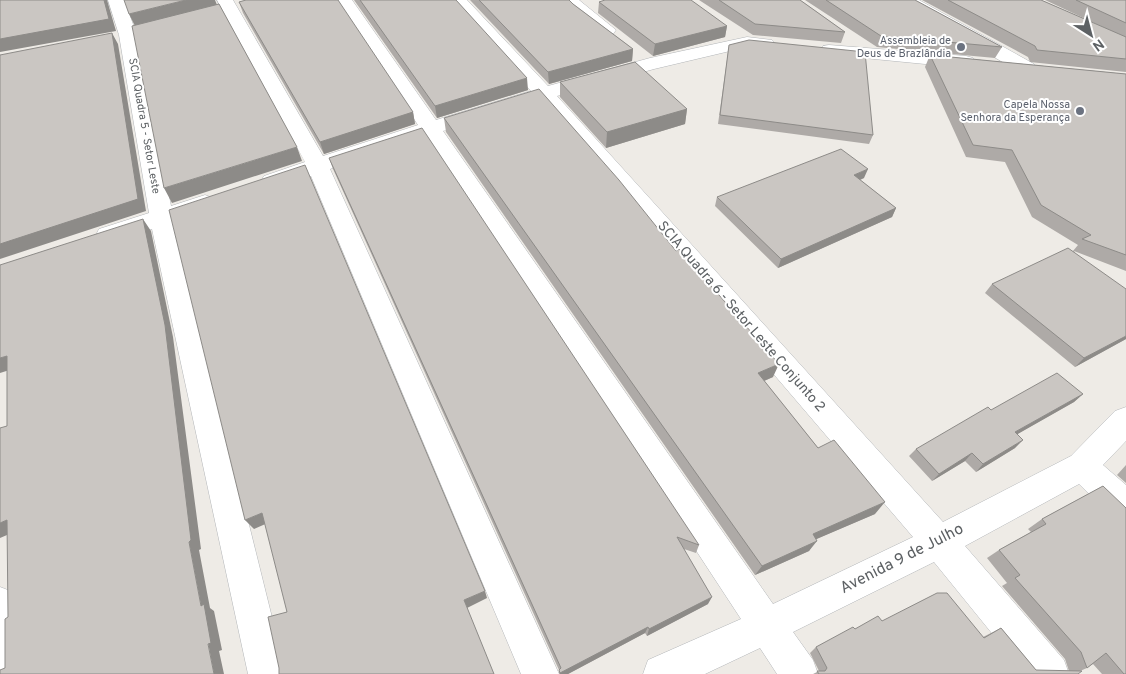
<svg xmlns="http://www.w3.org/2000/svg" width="1126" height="674" font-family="Overpass,sans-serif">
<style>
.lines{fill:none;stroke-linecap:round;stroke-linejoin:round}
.minor-casing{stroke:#b3b6b9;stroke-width:1}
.minor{fill:#fff;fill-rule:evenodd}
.wall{fill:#aeaaa7}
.shaded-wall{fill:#8d8b88}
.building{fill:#cac6c2;stroke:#8d8b88}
.worship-dot{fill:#6b7280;stroke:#fff;stroke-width:2}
.labels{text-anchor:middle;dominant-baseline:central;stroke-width:4;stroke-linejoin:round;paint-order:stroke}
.far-worship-label{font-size:11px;fill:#5b616d;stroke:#fff;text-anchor:end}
.far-street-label{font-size:11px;fill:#5d6164;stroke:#fff}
.street-label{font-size:14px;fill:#5d6164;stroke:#fff}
.near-street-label{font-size:16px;fill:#5d6164;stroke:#fff}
</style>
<rect width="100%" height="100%" fill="#eeebe6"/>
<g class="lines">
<g class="minor-casing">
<path id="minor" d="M108,0H124L137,35L171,206L205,195L213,198L217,203L213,208L174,222L286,674H248L152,229L108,243L99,241L96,235L99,229L149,213L119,35Z
M217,0H233L323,156L418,125L336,0H352L436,120L531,91L450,0H467L548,86L650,58L747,37L772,40L775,44L772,48L766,49L747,47L654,69L557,96L943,522L1071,456L1115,411L1126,407V441L1103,465L1126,485V523L1114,518L1079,484L965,546L1064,660L1069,674H1025L934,562L793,632L813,660L818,674H777L760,648L705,674H643L648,660L741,619L425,137L330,169L559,674H521L311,176L272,188L264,186L261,181L264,176L305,162ZM540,101L913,537L773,604L443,131Z
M561,0H579L616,30L613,34L607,35L601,34Z
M899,0H919L1034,64L1036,68L1034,72L1027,74L1020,72L901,4Z
M829,45L966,56L973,58L975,62L973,66L966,68L823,54L820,50L823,46Z
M0,587L13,592L18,605L20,674H0Z"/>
</g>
<use href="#minor" class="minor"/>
</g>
<path class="wall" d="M354,0H456L528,90L437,118Z
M470,0H569L573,4L633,49L632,61L549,84Z
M699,0H800L845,32L841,43L753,35Z
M805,0H915L1002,47L995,58L877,47Z
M922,0H1041L1105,28L1045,0H1126V72L1030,62L1028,57Z
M239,2L413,112L415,124L324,154L243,13Z
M599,2L727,26L725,37L653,56L598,13Z
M729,45L873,135L869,144L718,124Z
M930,55L1126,74V271L1074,251L1126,339L1075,367L985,293L992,284L1073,251L1078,245L1032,217L1005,162L966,157L925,67Z
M560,82L687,109L685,124L606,148L560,97Z
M444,118L773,377L764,381L818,448L875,514L816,539L809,551L755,575L446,132Z
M329,158L699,545L696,553L684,549L708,604L647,636L645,633L568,674H559V670L333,169Z
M864,178L860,180L896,208L892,217L778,268L715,206L717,197Z
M1083,394L1074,402L1017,434L1015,448L976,472L965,461L932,481L909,456L916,449Z
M1126,465V483L1117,475Z
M1103,486L1126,674H1102L1093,664L1087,668L1080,671L1078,674H813L819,671L810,653L816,647L855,629L882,621L983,637L1001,628L1036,670L1069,671L1065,659L1002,586L1007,583L987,558L999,550L1031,532L1028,529L1042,519Z"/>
<path class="shaded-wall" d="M104,0H107L116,31L0,52V39Z
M186,0H215L217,5L135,26L129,14Z
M727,26L725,37L653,56L655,44Z
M112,33L118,44L146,211L0,259V244Z
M633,49L632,61L549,84L548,72Z
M527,78L528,90L437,118L435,106Z
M687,109L685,124L606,148L607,132Z
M413,112L415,124L324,154L320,142Z
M297,147L302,161L172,203L164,188Z
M868,169L864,178L850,184L854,175Z
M896,208L892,217L778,268L781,259Z
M143,219L151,231L173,337L201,549L199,550L210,608L214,611L222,650L219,651L224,674H214L189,542Z
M1126,336V339L1075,367L1084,358Z
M7,356L19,367L0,373V358Z
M779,364L773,377L752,386L758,373Z
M1083,394L1074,402L1007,440L1015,432Z
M1023,440L1015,448L976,472L983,464Z
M972,453L965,461L932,481L939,474Z
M885,502L875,514L805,544L813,534Z
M262,513L270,522L254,529L245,520Z
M7,520L21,529L0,538V523Z
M817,541L809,551L755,575L762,566Z
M485,591L487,598L467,608L464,600Z
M712,597L708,604L647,636L649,629Z
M648,627L645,633L568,674H560V673Z"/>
<path class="building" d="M0,0H104L109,19L0,39Z
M124,0H186L129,14Z
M246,0H338L413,112L320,142L239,2Z
M360,0H456L527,78L435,106Z
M479,0H569L573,4L633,49L548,72Z
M605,0H691L727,26L655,44L599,2Z
M719,0H800L845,32L755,24Z
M826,0H915L1002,47L881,36Z
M948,0H1041L1126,37V59L1037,50L1035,46Z
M1076,0H1126V23Z
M219,4L297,147L164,188L132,26Z
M112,33L138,199L0,244V55Z
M749,40L865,52L873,135L720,115L729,45Z
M930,55L1126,74V255L1082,239L1091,235L1041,205L1012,150L973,145Z
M635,62L687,109L607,132L560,82Z
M539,89L619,180L676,251L679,249L779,364L758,373L818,448L834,440L885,502L813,534L817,541L762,566L444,118Z
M422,128L699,545L677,537L712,597L649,629L648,627L560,673L559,670L561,668L329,158Z
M841,149L868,169L854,175L896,208L781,259L717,197Z
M305,165L485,591L464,600L494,674H279V668L268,617L287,612L262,513L245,520L169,210Z
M143,219L165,325L191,540L189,542L201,606L204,604L211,643L208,644L214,674H0V670L5,668V619L8,617L7,520L0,523V428L7,426V356L0,358V265Z
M1068,248L1126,289V336L1084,358L992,284Z
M1057,373L1083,394L1015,432L1023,440L983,464L972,453L939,474L916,449L988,407L991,410Z
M1103,486L1126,508V674H1124L1106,653L1087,668L1081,652L1015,578L1020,575L999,550L1046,524L1042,519Z
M937,593H947L984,638L1001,628L1036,670L1082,671L1078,674H819L817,671H825L827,668L816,647L853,627L855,629L878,616L882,621Z"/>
<g class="worship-dot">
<circle cx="961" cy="47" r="5"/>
<circle cx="1080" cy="111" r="5"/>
</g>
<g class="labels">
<g class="far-worship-label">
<text x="951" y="41">Assembleia de<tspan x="951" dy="13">Deus de Brazlândia</tspan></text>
<text x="1070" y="105">Capela Nossa<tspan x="1070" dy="13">Senhora da Esperança</tspan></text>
</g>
<g class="far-street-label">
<text transform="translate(144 126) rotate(80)">SCIA Quadra 5 - Setor Leste</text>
</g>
<g class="street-label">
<text transform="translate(741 317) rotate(49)">SCIA Quadra 6 - Setor Leste Conjunto 2</text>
</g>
<g class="near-street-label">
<text transform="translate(902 559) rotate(-27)">Avenida 9 de Julho</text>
</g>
</g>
<g transform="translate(1091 35) rotate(144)" stroke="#ffffff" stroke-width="4" paint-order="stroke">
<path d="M0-4L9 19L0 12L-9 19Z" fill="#5d6164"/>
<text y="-8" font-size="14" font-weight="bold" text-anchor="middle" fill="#5d6164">N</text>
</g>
</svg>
